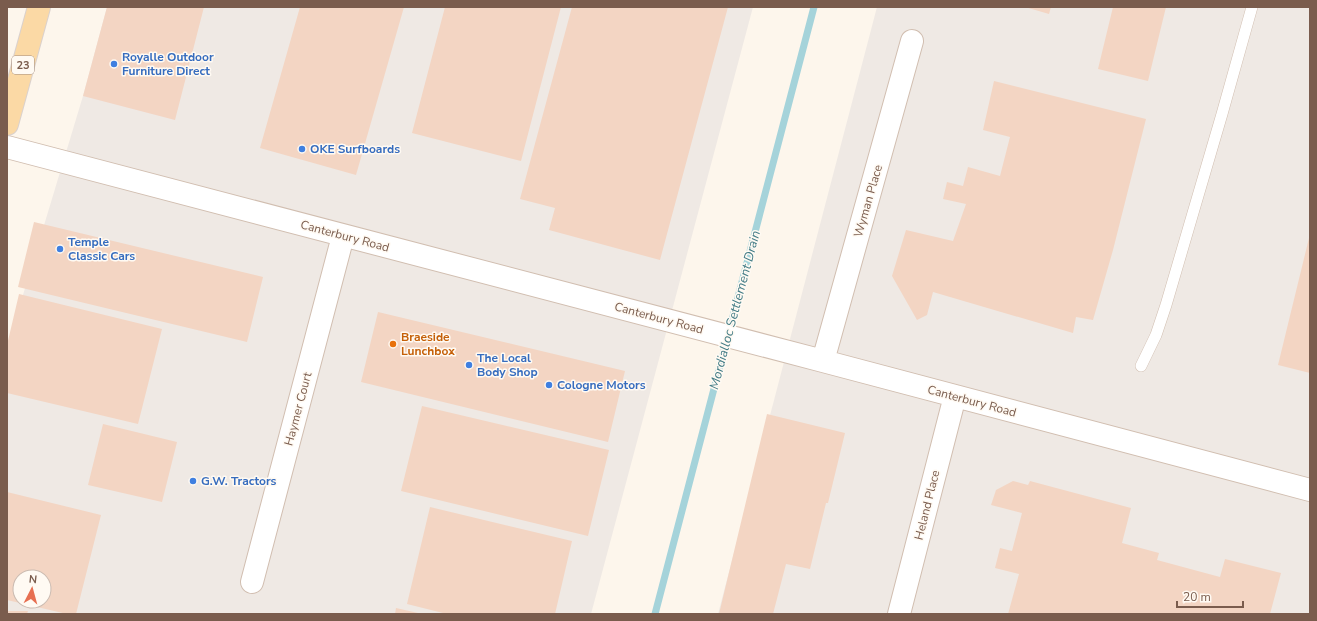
<svg xmlns="http://www.w3.org/2000/svg" width="1317" height="621" font-family="'Nunito Sans',sans-serif">
<style>
.industrial{fill:#efe9e4;fill-rule:evenodd}
.lines{fill:none;stroke-linecap:round;stroke-linejoin:round}
.stream{stroke:#a5d3da;stroke-width:7}
.building{fill:#f3d5c3;fill-rule:evenodd}
.service-casing{stroke:#d1beb0;stroke-width:12}
.minor-casing{stroke:#d1beb0;stroke-width:24}
.primary-casing{stroke:#dad1cd;stroke-width:24}
.service{stroke:#fff;stroke-width:11}
.minor{stroke:#fff;stroke-width:22}
.primary{stroke:#fbd9a5;stroke-width:22}
.shop-dot{fill:#3f7fe0;stroke:#fffaf3;stroke-width:1.5}
.food-dot{fill:#e8710a;stroke:#fffaf3;stroke-width:1.5}
.labels{text-anchor:middle;dominant-baseline:central;stroke-width:3;stroke-linejoin:round;paint-order:stroke}
.shield{fill:#fffaf3;stroke:#a28b7f;stroke-width:1}
.shield-label{font-size:11px;font-weight:bold;fill:#7a5c4d}
.shop-label{font-size:12px;font-weight:bold;fill:#366cbe;stroke:#fffaf3;text-anchor:start}
.street-label{font-size:12px;fill:#7a5c4d;stroke:#fffaf3}
.food-label{font-size:12px;font-weight:bold;fill:#c56008;stroke:#fffaf3;text-anchor:start}
.water-label{font-size:13px;font-style:italic;fill:#437c86;stroke:#fffaf3}
</style>
<rect width="100%" height="100%" fill="#fdf6ec"/>
<path class="industrial" d="M107,7H753L591,614H7V348L83,96ZM20,577H44V601H20Z
M877,7H1310V614H718Z"/>
<g class="lines">
<path class="stream" d="M655,614L814,7"/>
</g>
<path class="building" d="M107,7H204L175,120L83,96Z
M300,7H404L356,175L260,148Z
M445,7H561L521,161L412,133Z
M572,7H728L660,260L549,230L555,208L520,199Z
M1025,7H1051L1049,14Z
M1113,7H1166L1148,81L1098,69Z
M994,81L1146,119L1113,250L1093,320L1076,317L1073,333L933,292L927,315L917,320L892,276L906,230L953,241L966,204L943,199L947,182L963,186L968,167L1000,176L1010,137L983,130Z
M34,222L263,277L247,342L18,287Z
M1309,238H1310V373L1278,365Z
M19,294L162,329L138,424L7,393V345Z
M378,312L625,371L608,442L361,382Z
M422,406L609,450L588,536L401,491Z
M767,414L845,433L828,503H826L810,569L786,564L773,614H719Z
M103,424L177,442L162,502L88,485Z
M1013,481L1028,485L1030,481L1131,508L1122,543L1159,553L1157,560L1220,577L1225,559L1281,573L1270,614H1008L1019,574L995,568L1000,548L1012,551L1022,513L991,505L996,490Z
M7,492L101,515L76,614H67L7,600ZM20,577H44V601H20Z
M430,507L572,541L555,614H447L407,604Z
M396,608L418,613L417,614H395Z
M7,611H28L27,614H7Z"/>
<g class="lines">
<g class="service-casing">
<path id="service" d="M1141,366L1156,335L1166,305L1222,114L1252,7"/>
</g>
<g class="minor-casing">
<path id="minor" d="M7,147L823,361L1310,490
M823,361L912,41
M252,582L343,236
M899,614L955,396"/>
</g>
<g class="primary-casing">
<path id="primary" d="M7,124L39,7"/>
</g>
<use href="#service" class="service"/>
<use href="#minor" class="minor"/>
<use href="#primary" class="primary"/>
</g>
<g class="shop-dot">
<circle cx="114" cy="64" r="4"/>
<circle cx="302" cy="149" r="4"/>
<circle cx="60" cy="249" r="4"/>
<circle cx="469" cy="365" r="4"/>
<circle cx="549" cy="385" r="4"/>
<circle cx="193" cy="481" r="4"/>
</g>
<circle class="food-dot" cx="393" cy="344" r="4"/>
<g class="labels">
<rect class="shield" x="12" y="56" width="22" height="18" rx="3"/>
<g class="shield-label">
<text x="23" y="65">23</text>
</g>
<g class="shop-label">
<text x="122" y="57">Royalle Outdoor<tspan x="122" dy="14">Furniture Direct</tspan></text>
<text x="310" y="149">OKE Surfboards</text>
<text x="68" y="242">Temple<tspan x="68" dy="14">Classic Cars</tspan></text>
<text x="477" y="358">The Local<tspan x="477" dy="14">Body Shop</tspan></text>
<text x="557" y="385">Cologne Motors</text>
<text x="201" y="481">G.W. Tractors</text>
</g>
<g class="street-label">
<text transform="translate(868 201) rotate(-74)">Wyman Place</text>
<text transform="translate(345 236) rotate(15)">Canterbury Road</text>
<text transform="translate(659 318) rotate(15)">Canterbury Road</text>
<text transform="translate(972 401) rotate(15)">Canterbury Road</text>
<text transform="translate(298 409) rotate(-75)">Haymer Court</text>
<text transform="translate(927 505) rotate(-76)">Heland Place</text>
</g>
<g class="food-label">
<text x="401" y="337">Braeside<tspan x="401" dy="14">Lunchbox</tspan></text>
</g>
<g class="water-label">
<text transform="translate(735 310) rotate(-75)">Mordialloc Settlement Drain</text>
</g>
</g>
<rect width="1317" height="621" fill="none" stroke="#7a5c4d" stroke-width="16"/>
<g transform="translate(32 589) rotate(6)"><circle r="19" fill="#fffaf3" stroke="#cabbb1"/>
<path d="M0-3L7 15L0 10L-7 15Z" fill="#e76f51"/>
<text y="-6" font-size="11" font-weight="bold" text-anchor="middle" fill="#7a5c4d">N</text>
</g>
<path d="M1177 601v6h66v-6" fill="none" stroke="#7a5c4d" stroke-width="2"/>
<text x="1183" y="601" font-size="12" fill="#7a5c4d" stroke="#fffaf3" stroke-width="3" paint-order="stroke">20 m</text>
</svg>
